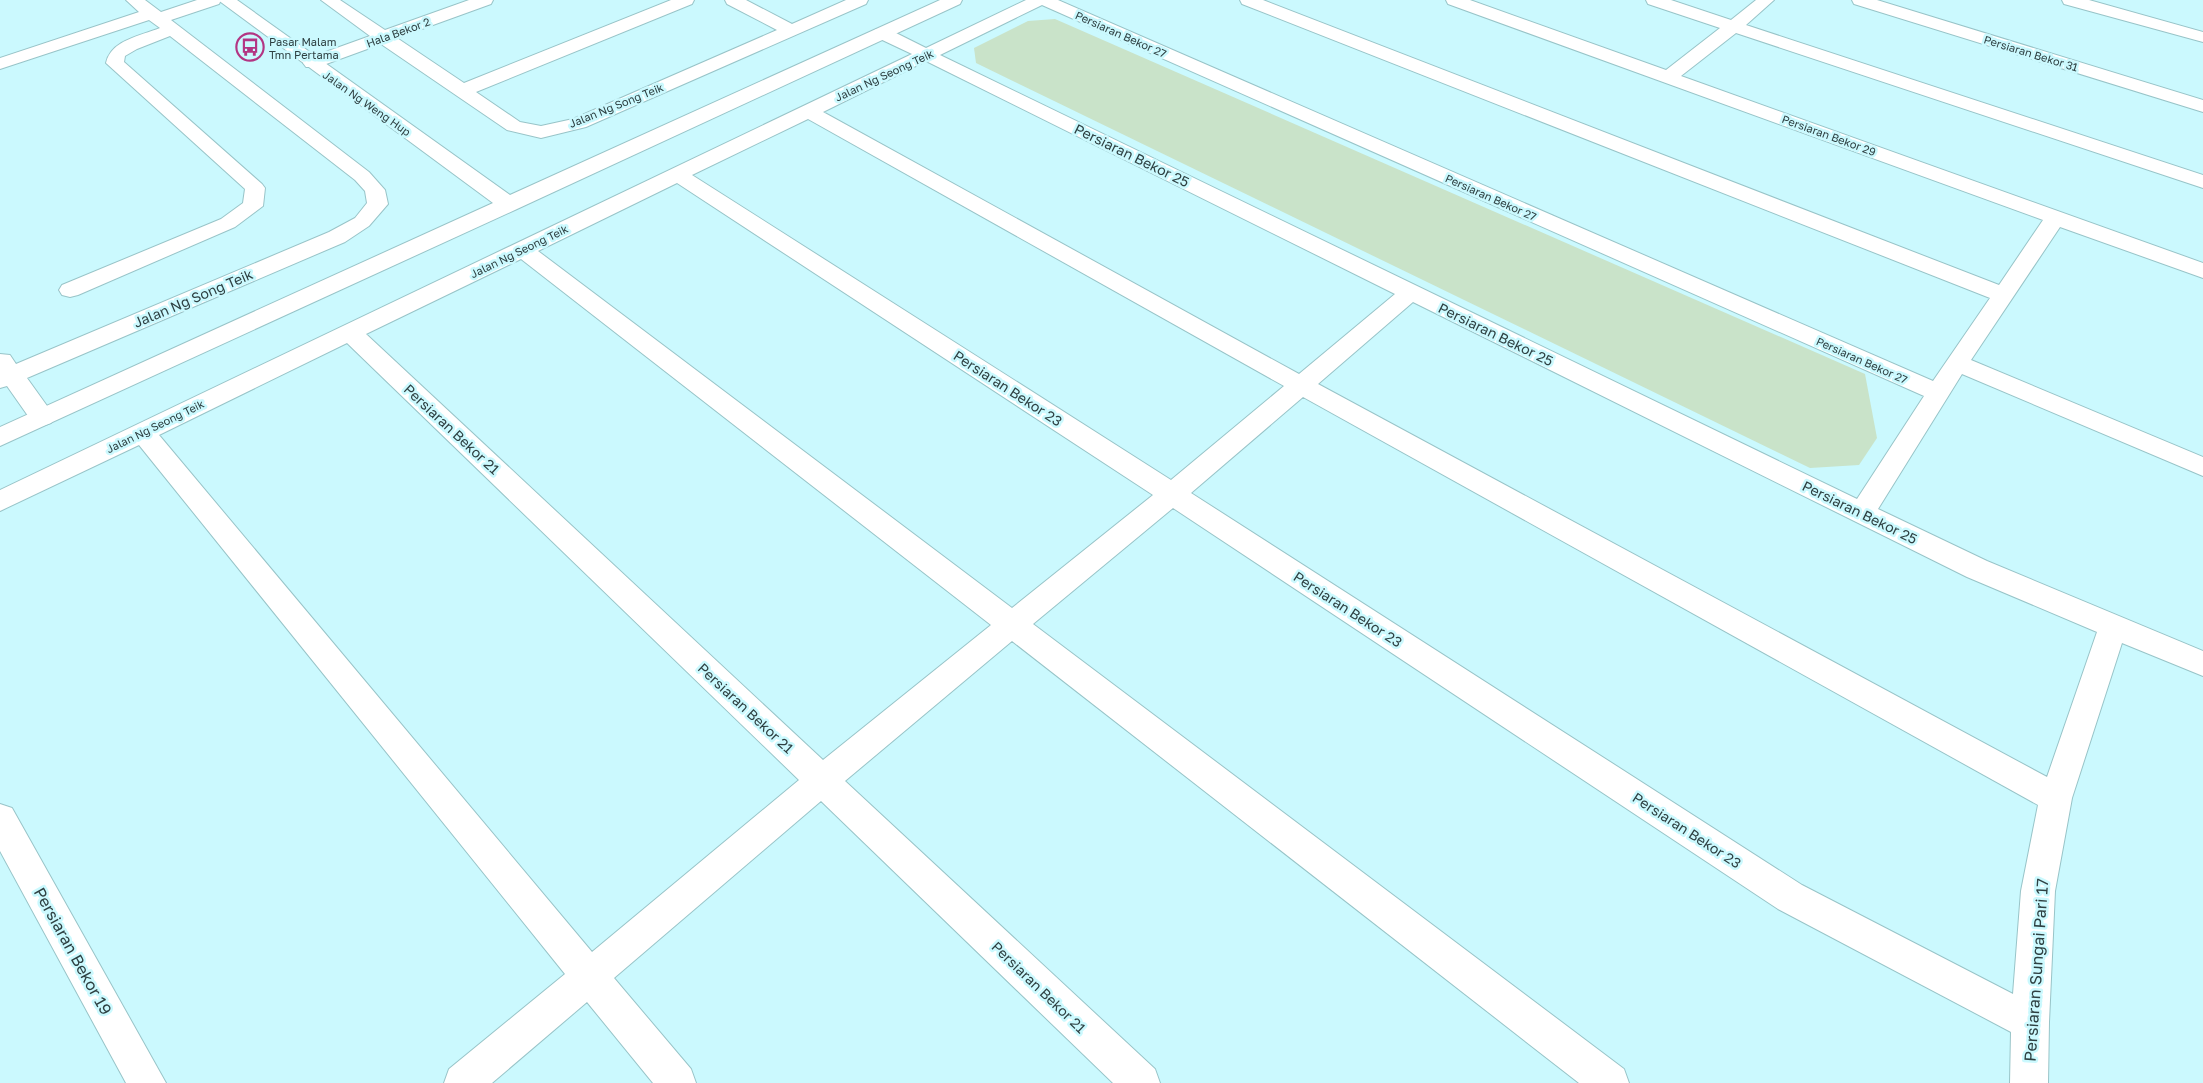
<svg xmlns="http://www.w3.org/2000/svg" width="2203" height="1083" font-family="'Golos Text',sans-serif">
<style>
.green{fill:#c9e3c9}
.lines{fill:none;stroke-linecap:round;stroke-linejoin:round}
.minor-casing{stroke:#98c4c8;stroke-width:2}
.major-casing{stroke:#98c4c8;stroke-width:2}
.minor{fill:#fff;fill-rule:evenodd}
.major{fill:#fff;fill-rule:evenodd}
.labels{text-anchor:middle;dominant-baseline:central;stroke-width:5;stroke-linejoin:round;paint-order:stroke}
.far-street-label{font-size:11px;fill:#2e4042;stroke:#cbf9fe}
.far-poi-label{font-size:11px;fill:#2e4042;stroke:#cbf9fe;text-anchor:start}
.street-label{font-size:14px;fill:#2e4042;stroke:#cbf9fe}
.near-street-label{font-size:16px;fill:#2e4042;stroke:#cbf9fe}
</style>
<rect width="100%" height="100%" fill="#cbf9fe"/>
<path class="green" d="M1055,19L1865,374L1877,438L1859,465L1810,468L976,63L974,48L1028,21Z"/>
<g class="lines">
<g class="minor-casing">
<path id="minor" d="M126,0H145L161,12L197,0H221L219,4L171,20L369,172L385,190L388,204L369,226L345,242L27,378L55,417L51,423L42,426L33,423L7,386L0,388V354L10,355L16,364L329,232L355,218L367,203L365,191L355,180L170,36L137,49L125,56L124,62L262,184L265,188L263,206L235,227L78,295L70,297L62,295L59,290L62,285L221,219L243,203L245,189L106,63C111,40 140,36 160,28L149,20L0,69V58L139,12Z
M321,0H340L385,30L469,0H493L491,4L397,38L464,83L671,0H694L692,4L476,92L520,122L541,126L573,119L777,30L727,4L725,0H746L792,24L846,0H868L866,4L586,127L541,138L507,130L381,44L318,67H306L303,63L306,59L370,36Z
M1026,0H1058L1933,381L1990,298L1242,4L1240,0H1263L1999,285L2043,220L1448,4L1446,0H1470L1666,70L1720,28L1648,4L1646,0H1671L1731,20L1756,0H1774L1746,25L2203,175V188L1736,33L1681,76L2203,263V278L2060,227L1971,360L2203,457V476L1962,374L1878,509L1987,561L2203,651V676L2122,643L2072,798L2055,891L2049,1022L2048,1083H2010L2011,1032L1778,909L1173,508L1033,624L1624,1069L1629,1083H1579L1012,641L845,781L1155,1069L1160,1083H1113L821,801L614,978L691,1069L696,1083H653L587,1002L492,1083H444L449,1069L565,974L139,445L0,511V490L912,54L876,37L873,33L876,29H888L926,48ZM1042,5L1924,396L1857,499L940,55ZM926,61L1395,294L1299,374L823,112ZM808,119L1284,386L1171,480L692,175ZM677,183L1153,495L1012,608L538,251ZM521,259L991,625L823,760L366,334ZM1413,302L1967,577L2097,632L2047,777L1318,384ZM347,343L799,780L592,952L159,435ZM1303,397L2038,805L2021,891L2013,994L1802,885L1191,493Z
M1852,0H1877L2203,100V112L1854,4Z
M2062,0H2089L2203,32V42L2064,4Z
M0,804L12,808L166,1083H126L0,851Z"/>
</g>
<g class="major-casing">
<path id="major" d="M218,0H237L510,195L940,0H962L960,4L517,209L0,446V427L493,203Z"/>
</g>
<use href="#minor" class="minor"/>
<use href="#major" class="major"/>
</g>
<defs>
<g id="bus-ring" transform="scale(1.4375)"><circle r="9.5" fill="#cbf9fe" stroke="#b33583" stroke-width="1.5"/><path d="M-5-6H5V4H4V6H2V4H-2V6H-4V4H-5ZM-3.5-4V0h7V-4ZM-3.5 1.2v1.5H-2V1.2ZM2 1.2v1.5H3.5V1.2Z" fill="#b33583"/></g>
</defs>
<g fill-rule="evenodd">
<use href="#bus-ring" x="250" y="47"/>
</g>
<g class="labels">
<g class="far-street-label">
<text transform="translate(398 32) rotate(-20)">Hala Bekor 2</text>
<text transform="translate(1121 34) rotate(24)">Persiaran Bekor 27</text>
<text transform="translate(2031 53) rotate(17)">Persiaran Bekor 31</text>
<text transform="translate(884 75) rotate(-25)">Jalan Ng Seong Teik</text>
<text transform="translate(367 103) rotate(35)">Jalan Ng Weng Hup</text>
<text transform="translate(616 105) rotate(-22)">Jalan Ng Song Teik</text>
<text transform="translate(1829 135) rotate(20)">Persiaran Bekor 29</text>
<text transform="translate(1491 197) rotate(24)">Persiaran Bekor 27</text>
<text transform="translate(519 251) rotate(-26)">Jalan Ng Seong Teik</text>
<text transform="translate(1862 360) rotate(24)">Persiaran Bekor 27</text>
<text transform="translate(155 426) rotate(-26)">Jalan Ng Seong Teik</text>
</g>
<g class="far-poi-label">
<text x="269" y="41">Pasar Malam<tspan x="269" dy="13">Tmn Pertama</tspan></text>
</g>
<g class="street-label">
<text transform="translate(1132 155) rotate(26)">Persiaran Bekor 25</text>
<text transform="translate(193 298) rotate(-23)">Jalan Ng Song Teik</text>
<text transform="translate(1496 334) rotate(26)">Persiaran Bekor 25</text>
<text transform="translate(1008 388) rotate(33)">Persiaran Bekor 23</text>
<text transform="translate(452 429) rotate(43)">Persiaran Bekor 21</text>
<text transform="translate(1860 512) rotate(26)">Persiaran Bekor 25</text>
<text transform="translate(1348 609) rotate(33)">Persiaran Bekor 23</text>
<text transform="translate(746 708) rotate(43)">Persiaran Bekor 21</text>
<text transform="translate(1687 830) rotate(33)">Persiaran Bekor 23</text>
<text transform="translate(1039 987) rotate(44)">Persiaran Bekor 21</text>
</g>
<g class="near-street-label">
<text transform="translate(73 951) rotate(61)">Persiaran Bekor 19</text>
<text transform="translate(2036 970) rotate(-86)">Persiaran Sungai Pari 17</text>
</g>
</g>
</svg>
